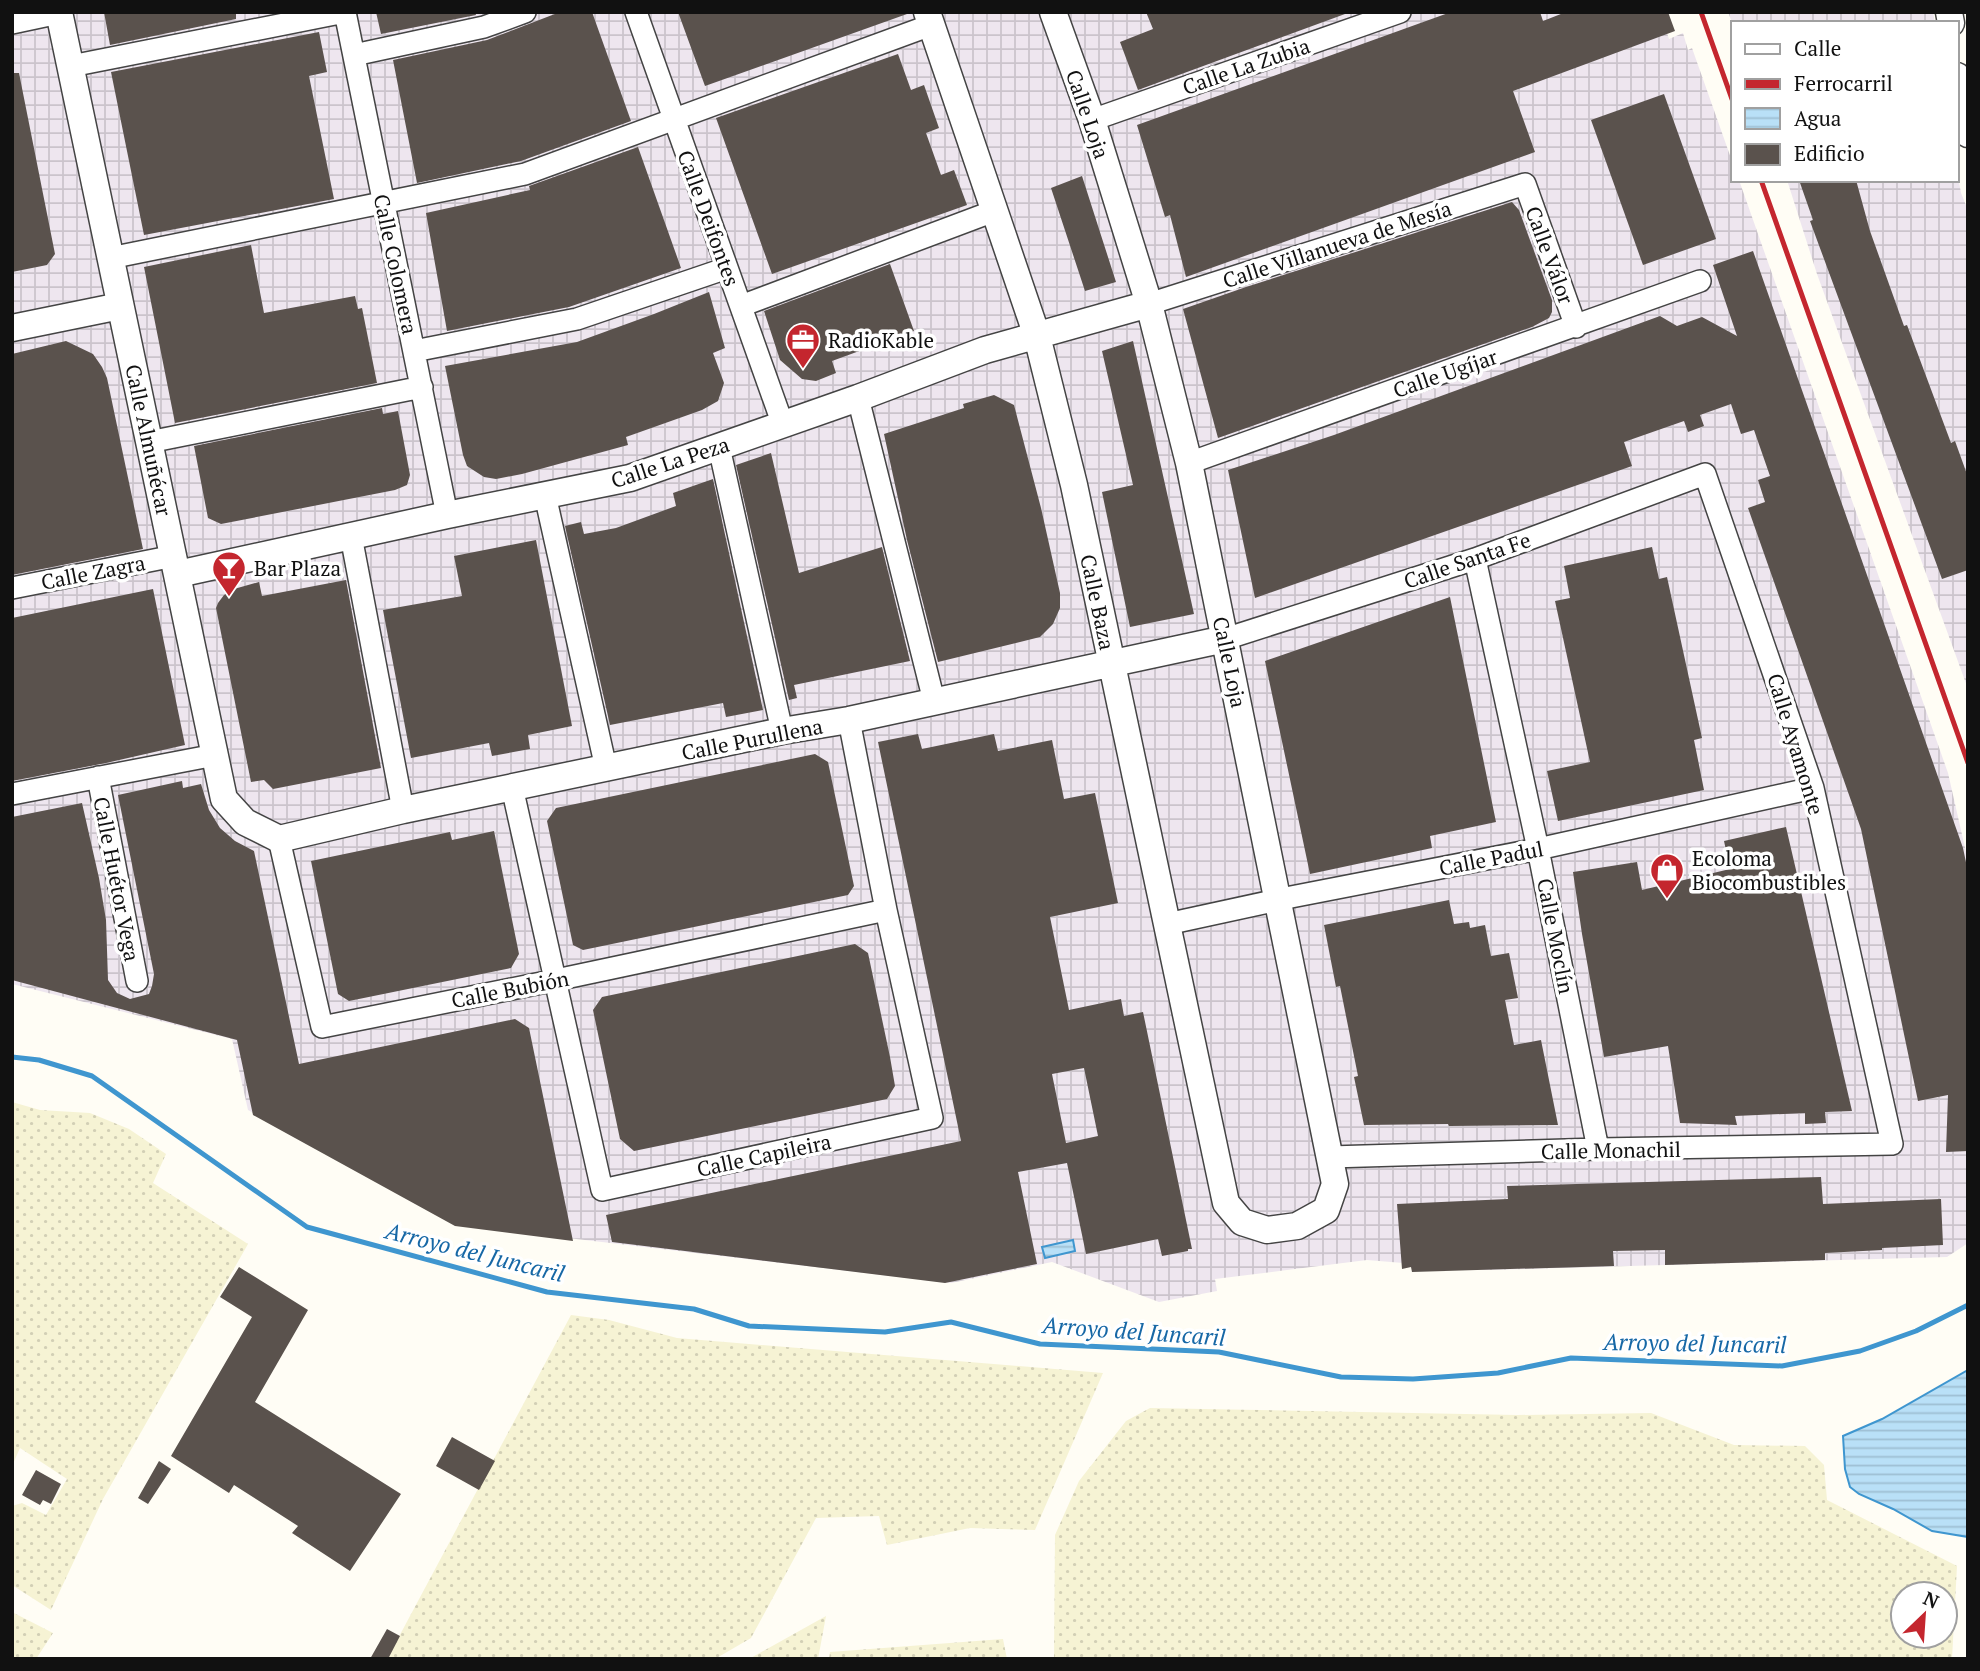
<svg xmlns="http://www.w3.org/2000/svg" width="1980" height="1671" font-family="'PT Serif',serif">
<style>
.industrial{fill:url(#industrial-grid)}
.farmland{fill:url(#farmland-dots);fill-rule:evenodd}
.water{fill:url(#water-rules);stroke:#3f96cf;stroke-width:2}
.lines{fill:none;stroke-linecap:round;stroke-linejoin:round}
.stream{stroke:#3f96cf;stroke-width:5}
.building{fill:#5a524d;fill-rule:evenodd}
.minor-casing{stroke:#444;stroke-width:24}
.tertiary-casing{stroke:#444;stroke-width:29}
.minor{stroke:#fff;stroke-width:21}
.tertiary{stroke:#fff;stroke-width:26}
.rail{stroke:#c4262e;stroke-width:5}
.labels{text-anchor:middle;dominant-baseline:central;stroke-width:7;stroke-linejoin:round;paint-order:stroke}
.street-label{font-size:21px;fill:#111;stroke:#fff}
.poi-label{font-size:21px;fill:#111;stroke:#fff;text-anchor:start}
.water-label{font-size:23px;font-style:italic;fill:#1768a6;stroke:#fff}
</style>
<defs>
<pattern id="industrial-grid" width="8" height="8" patternUnits="userSpaceOnUse" patternTransform="scale(1.75)"><rect width="8" height="8" fill="#eee6ef"/><path d="M0 4h8M4 0v8" fill="none" stroke="#cbc4cc"/></pattern>
<pattern id="farmland-dots" width="8" height="8" patternUnits="userSpaceOnUse" patternTransform="scale(1.75)"><rect width="8" height="8" fill="#f6f3d4"/><path d="M2 2h.1M6 6h.1" fill="none" stroke="#d2cfb5" stroke-width="1.8" stroke-linecap="round"/></pattern>
<pattern id="water-rules" width="6" height="5" patternUnits="userSpaceOnUse" patternTransform="scale(1.75)"><rect width="6" height="5" fill="#b9e0f7"/><path d="M0 2.5h6" fill="none" stroke="#9ebfd3"/></pattern>
</defs>
<rect width="100%" height="100%" fill="#fffdf5"/>
<path class="industrial" d="M12,12H1660L1669,39L1683,33L1688,50L1692,48L1733,164V180H1739L1948,773L1968,861V1243L1947,1257L1487,1270L1367,1260L1215,1279L1217,1291L1159,1302L1052,1262L951,1283L458,1225L248,1110L232,1039L12,984Z
M1728,12H1933L1935,23H1733V25Z
M1957,171L1961,193L1968,210V689L1817,274L1787,180H1957Z"/>
<path class="farmland" d="M12,1102L40,1110L90,1113L129,1129L166,1154L153,1183L248,1244L103,1499L51,1610L12,1585V1506L22,1503L46,1515L67,1479L20,1448L12,1466Z
M571,1315L609,1320L677,1338L1103,1373L1035,1530L970,1528L887,1545L879,1516L816,1518L751,1638L715,1659H387Z
M1150,1408L1517,1415L1651,1413L1734,1445L1805,1446L1824,1465L1827,1500L1957,1566L1952,1659H1054L1055,1535L1079,1481L1126,1421ZM1945,1594V1636H1903V1594Z
M12,1612L53,1633L36,1659H12Z
M826,1616L818,1659H749Z
M1003,1639L1007,1659H829L830,1652Z"/>
<path class="water" d="M1073,1240L1075,1251L1045,1258L1042,1247Z
M1968,1370V1537L1932,1531L1893,1509L1859,1494L1850,1487L1845,1469L1843,1436L1882,1419Z"/>
<g class="lines">
<path class="stream" d="M12,1057L39,1060L92,1076L307,1227L547,1292L694,1309L749,1326L885,1332L951,1322L1040,1344L1219,1352L1341,1377L1413,1379L1498,1373L1571,1358L1782,1366L1860,1351L1916,1331L1968,1305"/>
</g>
<path class="building" d="M104,12H236V19L110,45Z
M376,12H475L476,15L381,34Z
M560,12H592L631,121L521,161L417,183L393,60L487,40Z
M678,12H907V14L705,86Z
M1146,12H1345V14L1138,90L1120,42L1153,29Z
M1451,12H1540L1543,21L1566,12H1668L1675,31L1513,91L1535,152L1186,277L1170,215L1165,217L1137,125Z
M319,32L327,72L309,76L334,199L144,235L111,72Z
M898,54L911,90L924,85L939,128L926,133L941,175L954,170L967,205L772,274L716,118Z
M12,73H19L55,254L47,265L12,272Z
M1664,94L1716,239L1643,265L1591,120Z
M638,147L681,268L569,307L447,331L426,213L530,190L529,186Z
M1082,176L1116,282L1085,291L1051,188Z
M1799,180H1856L1870,231L1904,326L1907,325L1951,443L1955,441L1968,477V570L1942,579L1810,221L1813,220Z
M1512,202L1519,210L1552,300V312L1549,318L1532,327L1218,438L1183,309L1246,287Z
M251,245L264,313L355,296L358,309L362,308L377,383L175,423L144,267Z
M1753,251L1963,848L1968,872V1151L1946,1152L1948,1095L1918,1101L1861,829L1748,508L1765,502L1758,480L1770,476L1754,430L1741,434L1731,404L1700,415L1704,426L1688,432L1684,421L1624,442L1632,466L1255,598L1228,470L1334,435L1660,316L1677,326L1702,317L1737,336L1713,265Z
M890,264L914,331L832,361L836,373L816,381L802,379L780,360L764,311Z
M709,292L725,348L713,353L724,383L718,401L702,410L626,437L628,445L522,474L496,479L484,477L467,466L463,455L445,366L577,342L654,314Z
M66,341L93,354L102,367L107,378L143,549L12,575V354Z
M1133,341L1194,614L1130,627L1102,492L1133,485L1102,351Z
M994,395L1014,405L1041,508L1060,593V608L1053,624L1040,637L938,662L907,540L884,434L964,408L963,404Z
M382,408L383,414L398,411L410,475L407,485L395,490L221,524L208,518L194,446Z
M771,453L799,573L882,547L910,661L794,685L797,698L789,700L736,465Z
M713,479L763,710L726,717L723,703L610,725L565,526L581,522L584,534L616,528L676,506L673,493Z
M536,540L572,726L528,735L530,749L492,756L489,743L411,758L383,610L462,596L454,556Z
M1652,547L1659,579L1667,577L1702,738L1694,740L1704,790L1558,821L1547,771L1590,762L1555,601L1570,598L1564,566Z
M346,580L381,768L273,789L264,780L251,782L216,608L218,603L224,595L234,589L259,582L262,596Z
M153,589L185,745L106,763L12,781V618Z
M1450,597L1496,822L1430,836L1432,848L1310,874L1265,661Z
M918,734L922,749L994,734L998,751L1052,740L1064,799L1095,793L1118,903L1050,917L1069,1010L1121,999L1124,1016L1143,1012L1192,1249H1188V1251L1162,1256L1158,1239L1086,1254L1067,1163L1018,1172L1037,1264L945,1283L612,1242L606,1215L961,1141L878,742ZM1084,1068L1098,1136L1066,1143L1052,1074Z
M815,754L828,762L854,886L848,895L583,950L573,945L547,821L556,808Z
M182,781L183,788L201,784L209,810L220,828L235,841L254,851L299,1064L515,1019L529,1028L573,1241L455,1226L253,1115L237,1040L12,980V817L82,803L99,878L106,920L108,980L117,993L130,999L149,994L152,986L154,974L118,795Z
M1786,827L1852,1111L1825,1112L1826,1123L1805,1124V1113L1735,1116L1737,1125L1680,1123L1668,1046L1604,1057L1582,934L1573,872L1637,862L1642,890L1730,869L1724,841Z
M494,831L519,954L511,968L349,1001L338,994L311,861L450,832L452,840Z
M1449,900L1454,924L1469,922L1470,928L1485,925L1491,956L1509,953L1518,998L1505,1000L1514,1045L1541,1040L1558,1125L1449,1126L1448,1124L1364,1125L1354,1077L1358,1076L1340,986L1336,987L1324,925Z
M855,944L868,953L890,1057L895,1086L887,1099L634,1151L620,1139L593,1010L602,997Z
M1821,1177L1823,1204L1941,1199L1943,1245L1882,1248V1250L1825,1253V1260L1665,1265V1250L1613,1251L1614,1266L1412,1272L1411,1267L1402,1269L1397,1204L1508,1199L1507,1186Z
M239,1267L308,1310L255,1402L401,1494L350,1571L292,1533L298,1526L234,1485L229,1493L171,1456L252,1317L220,1297Z
M452,1437L495,1461L479,1490L436,1466Z
M159,1461L171,1469L148,1504L138,1498Z
M36,1470L61,1484L51,1504L43,1500L40,1505L22,1495Z
M387,1629L400,1636L388,1659H370Z"/>
<g class="lines">
<g class="minor-casing">
<path id="minor" d="M636,12L783,425
M12,23L59,13
M354,55L484,27L525,12
M71,66L345,12L447,515
M1092,120L1400,12
M110,258L525,174L931,25
M1149,304L1525,184L1576,327
M741,306L994,211
M414,351L577,319L727,268
M858,398L934,701
M149,442L422,387
M719,447L782,731
M1189,463L1700,281
M545,495L606,768
M351,536L403,810
M1475,559L1538,849L1598,1149
M12,588L174,556
M1225,639L1475,559L1705,474L1813,788L1892,1144L1598,1149L1330,1157
M98,777L137,981
M512,787L602,1190L932,1118L886,910L849,720
M12,794L215,755
M279,839L322,1027L556,980L886,910
M1167,924L1291,897L1538,849L1813,788"/>
</g>
<g class="tertiary-casing">
<path id="tertiary" d="M59,12L224,799L245,822L279,839L403,810L782,731L849,720L1225,639
M927,12L1037,336L1074,485L1226,1203L1242,1222L1267,1230L1297,1226L1326,1210L1335,1184L1189,463L1149,304L1092,120L1053,12
M1949,12L1951,23
M1957,76L1968,134
M12,328L120,306
M178,574L447,515L630,478L858,398L985,350L1149,304"/>
</g>
<use href="#minor" class="minor"/>
<use href="#tertiary" class="tertiary"/>
<path class="rail" d="M1701,12L1733,102
M1761,180L1968,763"/>
</g>
<defs>
<g id="office-pin" transform="scale(1.75)"><path d="M0 17L-7.5 6A9.5 9.5 0 1 1 7.5 6Z" fill="#c4262e" stroke="#fff"/><path d="M-6-3h4V-5.5h4V-3h4V5H-6ZM-1-4.5V-3h2v-1.5ZM-6 0V1H6V0Z" fill="#fff"/></g>
<g id="bar-pin" transform="scale(1.75)"><path d="M0 17L-7.5 6A9.5 9.5 0 1 1 7.5 6Z" fill="#c4262e" stroke="#fff"/><path d="M-6-5H6L.8 .8V4.5H3.5V6h-7V4.5H-.8V.8Z" fill="#fff"/></g>
<g id="shop-pin" transform="scale(1.75)"><path d="M0 17L-7.5 6A9.5 9.5 0 1 1 7.5 6Z" fill="#c4262e" stroke="#fff"/><path d="M-5-2.5h2.3a2.7 3.5 0 0 1 5.4 0H5L5.5 6h-11ZM-1.5-2.5h3a1.5 2.3 0 0 0-3 0Z" fill="#fff"/></g>
</defs>
<g fill-rule="evenodd">
<use href="#office-pin" x="803" y="340"/>
<use href="#bar-pin" x="229" y="568"/>
<use href="#shop-pin" x="1667" y="870"/>
</g>
<g class="labels">
<g class="street-label">
<text transform="translate(1246 66) rotate(-19)">Calle La Zubia</text>
<text transform="translate(1088 114) rotate(71)">Calle Loja</text>
<text transform="translate(709 218) rotate(70)">Calle Deifontes</text>
<text transform="translate(1337 244) rotate(-18)">Calle Villanueva de Mesía</text>
<text transform="translate(1550 255) rotate(70)">Calle Válor</text>
<text transform="translate(396 264) rotate(78)">Calle Colomera</text>
<text transform="translate(1445 373) rotate(-19)">Calle Ugíjar</text>
<text transform="translate(149 440) rotate(78)">Calle Almuñécar</text>
<text transform="translate(670 462) rotate(-18)">Calle La Peza</text>
<text transform="translate(1467 560) rotate(-19)">Calle Santa Fe</text>
<text transform="translate(93 572) rotate(-11)">Calle Zagra</text>
<text transform="translate(1098 602) rotate(78)">Calle Baza</text>
<text transform="translate(1230 662) rotate(78)">Calle Loja</text>
<text transform="translate(752 739) rotate(-11)">Calle Purullena</text>
<text transform="translate(1796 744) rotate(73)">Calle Ayamonte</text>
<text transform="translate(1491 858) rotate(-11)">Calle Padul</text>
<text transform="translate(117 879) rotate(79)">Calle Huétor Vega</text>
<text transform="translate(1556 936) rotate(79)">Calle Moclín</text>
<text transform="translate(510 989) rotate(-11)">Calle Bubión</text>
<text transform="translate(1611 1150) rotate(-1)">Calle Monachil</text>
<text transform="translate(764 1155) rotate(-12)">Calle Capileira</text>
</g>
<g class="poi-label">
<text x="828" y="340">RadioKable</text>
<text x="254" y="568">Bar Plaza</text>
<text x="1692" y="858">Ecoloma<tspan x="1692" dy="24">Biocombustibles</tspan></text>
</g>
<g class="water-label">
<text transform="translate(475 1252) rotate(14)">Arroyo del Juncaril</text>
<text transform="translate(1134 1331) rotate(4)">Arroyo del Juncaril</text>
<text transform="translate(1695 1343) rotate(1)">Arroyo del Juncaril</text>
</g>
</g>
<rect width="1980" height="1671" fill="none" stroke="#111111" stroke-width="28"/>
<rect x="1731" y="21" width="228" height="161" fill="#ffffff" stroke="#a0a0a0" stroke-width="2"/>
<rect x="1745" y="44" width="35" height="10" fill="#ffffff" stroke="#a0a0a0" stroke-width="2"/>
<text x="1794" y="56" font-size="21" fill="#111111">Calle</text>
<rect x="1745" y="79" width="35" height="10" fill="#c4262e" stroke="#a0a0a0" stroke-width="2"/>
<text x="1794" y="91" font-size="21" fill="#111111">Ferrocarril</text>
<rect x="1745" y="108" width="35" height="21" fill="url(#water-rules)" stroke="#a0a0a0" stroke-width="2"/>
<text x="1794" y="126" font-size="21" fill="#111111">Agua</text>
<rect x="1745" y="144" width="35" height="21" fill="#5a524d" stroke="#a0a0a0" stroke-width="2"/>
<text x="1794" y="161" font-size="21" fill="#111111">Edificio</text>
<g transform="translate(1924 1615) rotate(25)"><circle r="33" fill="#ffffff" stroke="#a0a0a0" stroke-width="2"/>
<path d="M0-5L12 26L0 18L-12 26Z" fill="#c4262e"/>
<text y="-10" font-size="19" font-weight="bold" text-anchor="middle" fill="#111111">N</text>
</g>
</svg>
